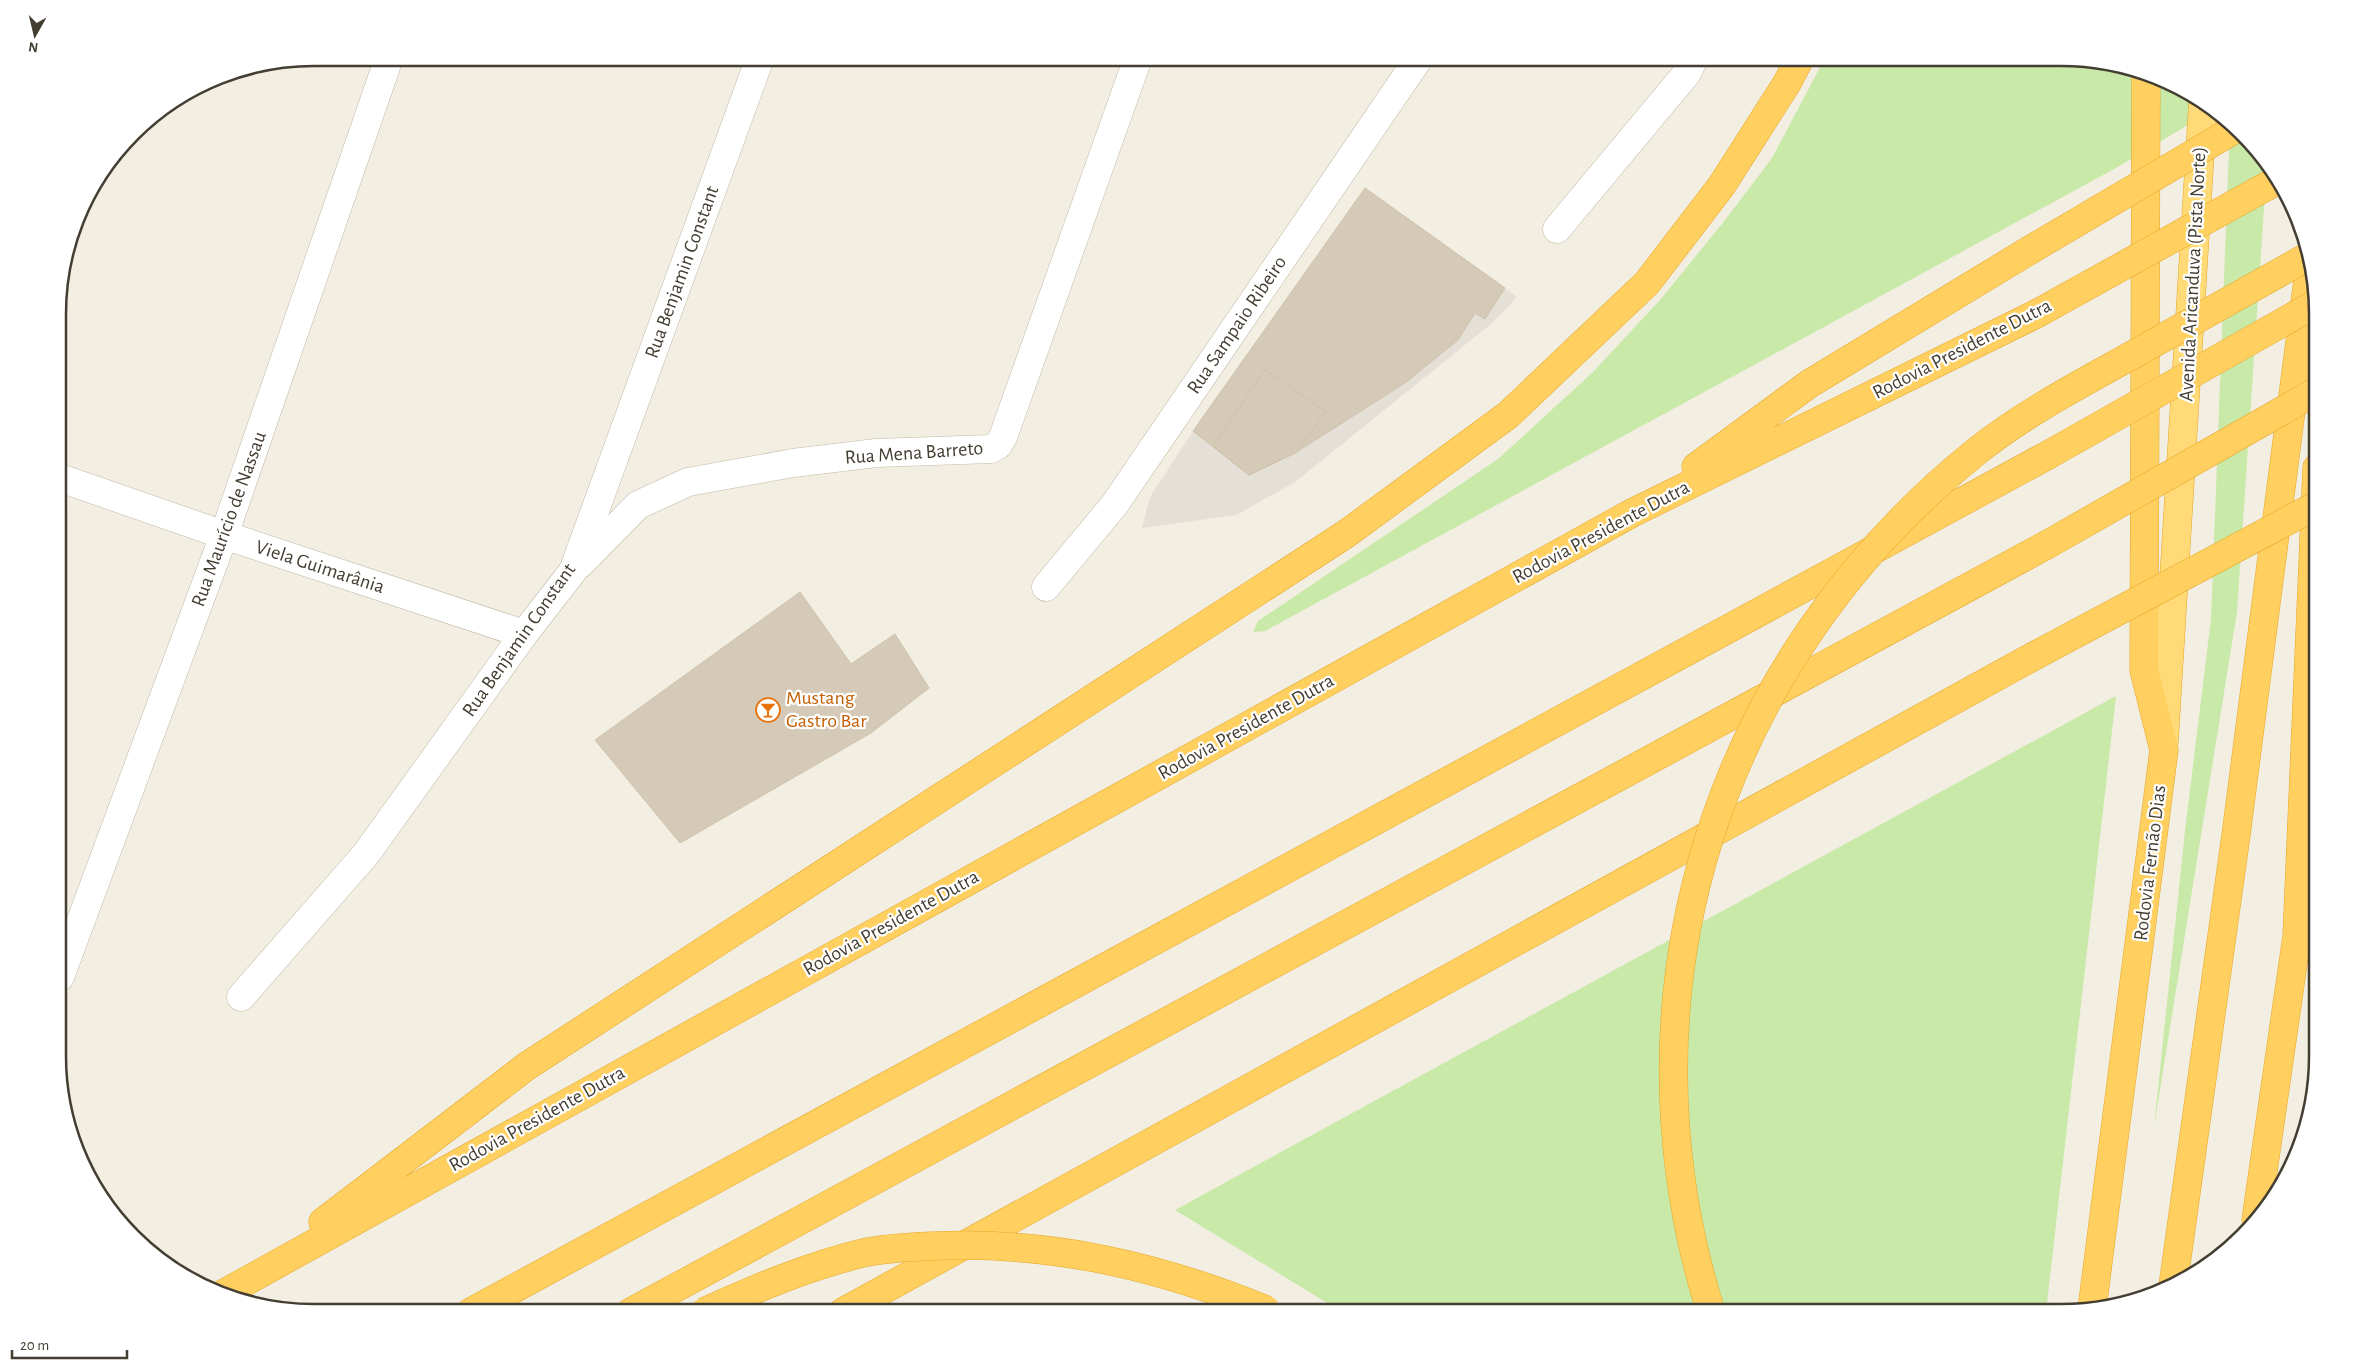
<svg xmlns="http://www.w3.org/2000/svg" width="2375" height="1370" font-family="'Alegreya Sans',sans-serif">
<style>
.industrial{fill:#e4dfd7}
.green{fill:#c9e9a8}
.building{fill:#d4cab7;stroke:#cfc2aa}
.lines{fill:none;stroke-linecap:round;stroke-linejoin:round}
.minor-casing{stroke:#c1b9a7;stroke-width:29}
.trunk-casing{stroke:#e5a729;stroke-width:29}
.motorway-casing{stroke:#e5a729;stroke-width:29}
.minor{stroke:#fff;stroke-width:28}
.trunk{stroke:#ffda77;stroke-width:28}
.motorway{stroke:#ffd060;stroke-width:28}
.motorway-bridge-casing{stroke:#e5a729;stroke-width:29;stroke-linecap:butt}
.motorway-bridge{stroke:#ffd060;stroke-width:28}
.labels{text-anchor:middle;dominant-baseline:central;stroke-width:4.5;stroke-linejoin:round;paint-order:stroke}
.street-label{font-size:20px;fill:#443e32;stroke:#fff}
.food-label{font-size:20px;fill:#c56008;stroke:#fff;text-anchor:start}
.rim{fill:none;stroke:#443e32;stroke-width:2.5}
</style>
<rect width="100%" height="100%" fill="#f2eee2"/>
<path class="industrial" d="M1365,188L1517,297L1491,324L1295,482L1236,515L1142,528L1150,497L1193,431Z"/>
<path class="green" d="M1825,58H2062L2127,66L2189,92L2213,110L2116,168L1265,631L1253,632L1258,621L1498,459L1592,373L1660,300L1722,224L1772,158Z
M2230,123L2242,132L2267,163L2237,612L2154,1127L2185,831L2211,619Z
M2116,696L2046,1312H1342L1175,1210Z
M2317,949V1073L2307,1127Z"/>
<path class="building" d="M1365,188L1505,288L1485,319L1475,313L1458,340L1405,383L1295,453L1249,475L1193,431Z
M1265,370L1326,412L1295,453L1249,475L1213,446Z
M800,592L851,664L895,634L929,688L871,733L680,843L595,740Z"/>
<g class="lines">
<g class="minor-casing">
<path id="minor" d="M1557,229L1687,73L1694,58
M60,478L224,535L524,634
M580,564L638,505L688,482L793,463L876,453L991,449L998,445L1003,437L1138,58
M1046,587L1115,504L1419,58
M60,977L224,535L389,58
M241,997L366,854L524,634L573,571L760,58"/>
</g>
<g class="trunk-casing">
<path id="trunk" d="M2164,742L2203,103"/>
</g>
<g class="motorway-casing">
<path id="motorway" d="M1696,467L1809,384L2030,250
M2256,1220L2297,936L2317,468
M323,1222L527,1066L1346,534L1508,415L1647,283L1722,185L1787,83L1800,58
M2173,1286L2236,835L2310,264
M223,1294L1632,513L2036,314
M2092,1309L2164,750L2144,670L2146,74
M471,1312L2048,455
M631,1312L2050,543
M843,1312L2034,656"/>
</g>
<use href="#minor" class="minor"/>
<use href="#trunk" class="trunk"/>
<use href="#motorway" class="motorway"/>
<g class="motorway-bridge-casing">
<path id="motorway-bridge" d="M2030,250L2237,128
M2036,314L2278,180
M2048,455L2317,303
M2050,543L2317,391
M2034,656L2317,505
M704,1312C755,1289 808,1266 863,1253C886,1248 911,1247 934,1246C1051,1241 1159,1266 1266,1310
M1711,1312C1610,992 1717,660 1977,451C2021,416 2071,389 2120,362C2183,327 2246,291 2309,256"/>
</g>
<use href="#motorway-bridge" class="motorway-bridge"/>
</g>
<defs>
<g id="bar-ring" transform="scale(1.25)"><circle r="9.5" fill="#fff" stroke="#e8710a" stroke-width="1.5"/><path d="M-6-5H6L.8 .8V4.5H3.5V6h-7V4.5H-.8V.8Z" fill="#e8710a"/></g>
</defs>
<g fill-rule="evenodd">
<use href="#bar-ring" x="768" y="710"/>
</g>
<g class="labels">
<g class="street-label">
<text transform="translate(682 272) rotate(-70)">Rua Benjamin Constant</text>
<text transform="translate(2193 274) rotate(-87)">Avenida Aricanduva (Pista Norte)</text>
<text transform="translate(1237 325) rotate(-56)">Rua Sampaio Ribeiro</text>
<text transform="translate(1962 349) rotate(-27)">Rodovia Presidente Dutra</text>
<text transform="translate(914 453) rotate(-4)">Rua Mena Barreto</text>
<text transform="translate(229 519) rotate(-70)">Rua Maurício de Nassau</text>
<text transform="translate(1601 532) rotate(-28)">Rodovia Presidente Dutra</text>
<text transform="translate(320 567) rotate(18)">Viela Guimarânia</text>
<text transform="translate(519 640) rotate(-55)">Rua Benjamin Constant</text>
<text transform="translate(1246 727) rotate(-29)">Rodovia Presidente Dutra</text>
<text transform="translate(2150 863) rotate(-83)">Rodovia Fernão Dias</text>
<text transform="translate(891 923) rotate(-29)">Rodovia Presidente Dutra</text>
<text transform="translate(537 1119) rotate(-29)">Rodovia Presidente Dutra</text>
</g>
<g class="food-label">
<text x="786" y="698">Mustang<tspan x="786" dy="23">Gastro Bar</tspan></text>
</g>
</g>
<path d="M0 0H2375V1370H0ZM314 66H2061A248 248 0 0 1 2309 314V1056A248 248 0 0 1 2061 1304H314A248 248 0 0 1 66 1056V314A248 248 0 0 1 314 66Z" fill="#fff" fill-rule="evenodd"/>
<path class="rim" d="M314 66H2061A248 248 0 0 1 2309 314V1056A248 248 0 0 1 2061 1304H314A248 248 0 0 1 66 1056V314A248 248 0 0 1 314 66Z"/>
<g transform="translate(35 35) rotate(188)" stroke="#ffffff" stroke-width="4" paint-order="stroke">
<path d="M0-4L9 19L0 12L-9 19Z" fill="#443e32"/>
<text y="-8" font-size="14" font-weight="bold" text-anchor="middle" fill="#443e32">N</text>
</g>
<path d="M12 1350v8h115v-8" fill="none" stroke="#443e32" stroke-width="2.5"/>
<text x="20" y="1350" font-size="15" fill="#443e32" stroke="#ffffff" stroke-width="4" paint-order="stroke">20 m</text>
</svg>
